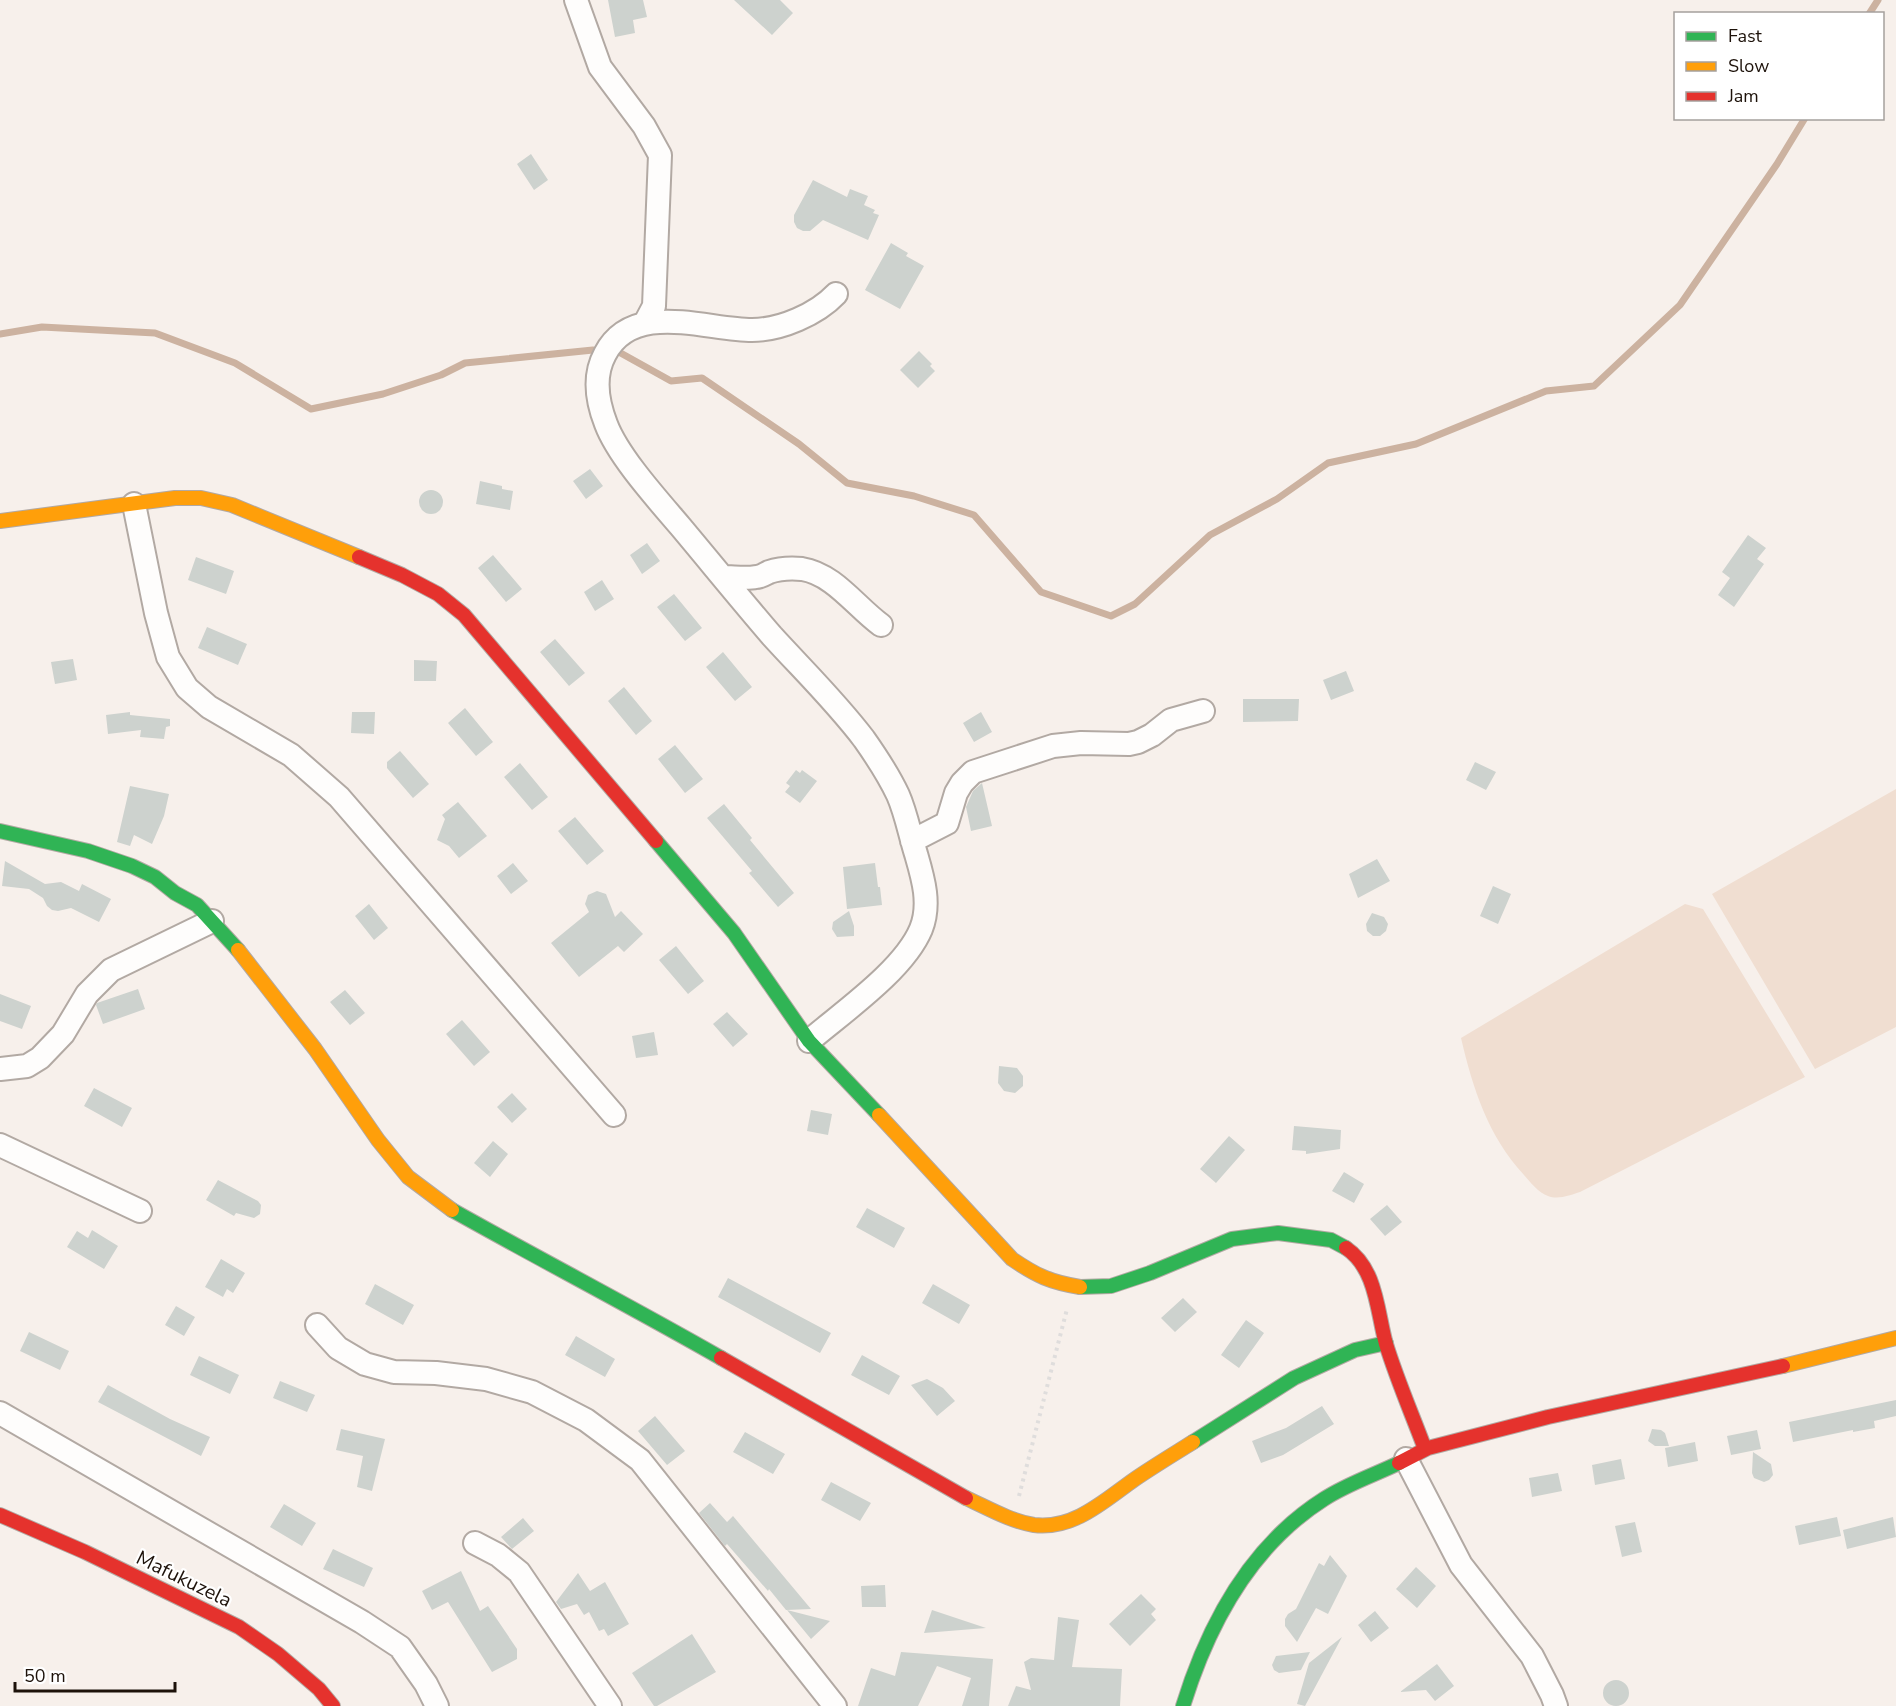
<svg xmlns="http://www.w3.org/2000/svg" width="1896" height="1706" font-family="'Nunito Sans',sans-serif">
<style>
.grass{fill:#f0ded1}
.lines{fill:none;stroke-linecap:round;stroke-linejoin:round}
.stream{stroke:#ccb2a0;stroke-width:7}
.building{fill:#cdd2ce}
.street-casing{stroke:#b2a9a3;stroke-width:26}
.fast-casing{stroke:#b2a9a3;stroke-width:16}
.slow-casing{stroke:#b2a9a3;stroke-width:16}
.jam-casing{stroke:#b2a9a3;stroke-width:16}
.path{stroke:#dfdddc;stroke-width:4;stroke-dasharray:3 4.5;stroke-linecap:butt}
.street{stroke:#fefdfc;stroke-width:22}
.fast{stroke:#30b455;stroke-width:14}
.slow{stroke:#ff9f0a;stroke-width:14}
.jam{stroke:#e5322d;stroke-width:14}
.labels{text-anchor:middle;dominant-baseline:central;stroke-width:4.5;stroke-linejoin:round;paint-order:stroke}
.street-label{font-size:20px;fill:#1d120a;stroke:#fff}
</style>
<rect width="100%" height="100%" fill="#f7f0eb"/>
<path class="grass" d="M1896,789V1027L1815,1069L1712,894Z
M1685,904L1703,909L1805,1077L1580,1192C1571,1195 1558,1200 1548,1196C1539,1193 1530,1182 1524,1175C1488,1136 1473,1089 1461,1038Z"/>
<g class="lines">
<path class="stream" d="M1869,14L1878,0
M0,334L42,327L155,333L235,363L311,409L383,394L441,375L465,363L593,350
M612,350L617,351L671,381L702,378L799,444L847,483L914,496L974,515L1041,592L1111,616L1135,604L1210,535L1277,499L1328,463L1416,444L1546,391L1594,386L1680,305L1777,164L1805,118"/>
</g>
<path class="building" d="M608,0H643L647,17L633,20L635,33L615,37Z
M734,0H780L793,13L772,35Z
M531,154L548,180L534,190L517,164Z
M813,180L847,197L850,189L868,196L864,205L875,210L873,213L879,215L868,240L823,220L810,231H803L797,228L794,222V215Z
M891,243L908,253L906,256L924,266L900,309L865,290Z
M919,351L932,364L930,366L935,371L918,388L900,370Z
M590,469L603,486L586,499L573,481Z
M480,481L502,486V489L513,491L510,510L476,504Z
M419 502a12 12 0 1 1 24 0a12 12 0 1 1-24 0Z
M1748,535L1766,548L1757,559L1764,564L1734,607L1718,595L1730,578L1722,572Z
M647,543L660,561L642,574L630,555Z
M493,555L522,589L506,602L478,568Z
M196,557L234,571L226,594L188,580Z
M602,580L614,599L595,611L584,592Z
M674,594L702,628L685,641L657,607Z
M207,627L247,644L238,665L198,648Z
M555,639L585,673L569,686L540,652Z
M723,652L752,687L735,701L706,667Z
M73,659L77,680L55,684L51,662Z
M414,660L437,661L436,681H414Z
M1346,671L1354,691L1331,700L1323,680Z
M624,687L652,721L636,735L608,701Z
M1243,699H1299L1298,721L1243,722Z
M465,708L493,742L476,756L448,723Z
M130,712V715L170,719V726L166,727L164,739L140,737L141,730L108,734L106,715Z
M352,712H375L374,734L351,733Z
M981,712L992,732L974,742L963,723Z
M675,745L703,779L685,793L658,759Z
M400,751L429,784L413,798L387,768V762Z
M1475,762L1496,772L1486,790L1466,780Z
M520,763L548,797L532,810L504,777Z
M796,770L800,773L802,770L817,781L800,803L785,792L790,786L786,783Z
M982,783L992,826L971,831L966,807L973,791Z
M130,786L169,794L164,816L152,844L134,835L130,846L117,842Z
M458,802L487,836L459,858L449,846L437,840L445,819L442,815Z
M724,804L752,838L750,840L794,893L778,907L749,873L752,871L707,818Z
M575,817L604,851L587,865L558,831Z
M1377,859L1390,881L1358,898L1349,874Z
M5,861L45,884L61,882L79,891L82,884L111,899L99,922L71,908L58,911L52,910L47,906L43,898L29,889L2,886Z
M513,863L528,881L511,894L497,876Z
M875,863L878,887H880L882,905L847,909L843,867Z
M1493,886L1511,894L1498,924L1480,916Z
M597,891L606,894L615,917L621,911L643,934L624,952L618,946L579,977L551,943L589,912L585,904L588,895Z
M369,904L388,928L374,940L355,916Z
M849,911L854,926V936L837,937L832,929L833,922Z
M1372,913L1384,917L1388,924L1386,931L1380,936H1373L1367,931L1366,924Z
M676,946L704,981L688,994L659,960Z
M138,989L145,1009L103,1024L96,1005L97,1003Z
M345,990L365,1013L350,1025L330,1002Z
M0,994L31,1006L22,1029L0,1021Z
M727,1012L748,1034L733,1047L713,1024Z
M462,1020L490,1052L474,1066L446,1034Z
M654,1032L658,1055L636,1058L632,1036Z
M999,1066L1017,1068L1023,1076V1086L1015,1093L1004,1091L998,1083Z
M94,1088L132,1108L122,1127L84,1106Z
M512,1093L527,1109L512,1123L497,1107Z
M811,1110L832,1114L828,1135L807,1131Z
M1294,1126L1341,1130L1340,1149L1306,1154V1151L1292,1150Z
M1229,1136L1245,1150L1216,1183L1200,1169Z
M493,1141L508,1154L490,1177L474,1163Z
M1344,1172L1364,1184L1354,1203L1332,1191Z
M218,1180L258,1201L261,1205L260,1214L254,1218L236,1213L234,1216L206,1200Z
M1387,1205L1402,1222L1385,1236L1370,1219Z
M867,1208L905,1228L894,1248L856,1227Z
M92,1230L118,1246L104,1269L67,1247L77,1231L88,1238Z
M221,1259L245,1273L233,1293L227,1289L223,1297L205,1287Z
M728,1278L831,1333L820,1353L718,1297Z
M375,1284L414,1305L403,1325L365,1304Z
M933,1284L970,1305L959,1324L922,1303Z
M1183,1298L1197,1312L1175,1332L1161,1318Z
M176,1306L195,1317L184,1336L165,1325Z
M1246,1320L1264,1333L1239,1368L1221,1355Z
M29,1332L69,1351L60,1370L20,1351Z
M576,1336L615,1359L605,1377L565,1355Z
M862,1355L900,1376L889,1395L851,1375Z
M199,1356L239,1375L230,1394L190,1375Z
M927,1379L943,1388L955,1401L937,1416L911,1385Z
M280,1381L315,1395L307,1412L273,1398Z
M108,1385L170,1419L210,1437L201,1456L98,1402Z
M1896,1400V1416L1874,1421L1875,1428L1853,1432V1430L1793,1442L1789,1422Z
M1322,1406L1334,1424L1283,1455L1261,1463L1252,1441L1286,1428Z
M655,1416L685,1451L667,1465L638,1431Z
M341,1429L385,1439L372,1491L357,1487L363,1456L336,1450Z
M1652,1429L1661,1430L1665,1433L1669,1446H1655L1648,1441Z
M1757,1430L1761,1449L1731,1455L1727,1436Z
M745,1432L785,1454L773,1474L733,1452Z
M1695,1442L1698,1461L1668,1467L1665,1448Z
M1753,1452L1771,1464L1773,1475L1769,1480L1764,1482L1754,1478L1752,1473Z
M1621,1459L1625,1479L1595,1485L1592,1465Z
M1558,1473L1562,1491L1532,1497L1529,1478Z
M831,1482L871,1503L860,1521L821,1500Z
M710,1503L727,1522L733,1516L811,1609L786,1610L769,1589L768,1591L727,1544L725,1546L699,1513Z
M284,1504L316,1523L302,1546L270,1527Z
M1837,1517L1841,1536L1799,1545L1795,1526Z
M1893,1517L1896,1537L1847,1549L1843,1530Z
M523,1518L534,1531L512,1549L501,1537Z
M1635,1522L1642,1552L1622,1557L1615,1526Z
M333,1549L373,1568L364,1587L323,1569Z
M1330,1555L1347,1576L1328,1614L1316,1608L1297,1642L1285,1626V1619L1288,1614L1296,1609L1319,1563L1324,1566Z
M1416,1567L1436,1586L1417,1608L1396,1589Z
M461,1571L480,1611L488,1606L517,1649V1659L492,1672L448,1602L432,1610L422,1591Z
M578,1573L590,1591L605,1582L629,1624L608,1636L604,1629L599,1631L589,1612L584,1615L577,1604L561,1609L556,1602Z
M885,1585L886,1607H862L861,1586Z
M1141,1594L1156,1609L1151,1614L1156,1620L1130,1646L1109,1624Z
M787,1610L830,1621L811,1639Z
M932,1610L986,1628L924,1633Z
M1375,1611L1389,1628L1371,1642L1358,1625Z
M1058,1617L1079,1620L1072,1667L1122,1669L1120,1706H1008L1016,1686L1031,1690L1024,1662L1031,1658L1054,1660Z
M692,1634L716,1672L657,1706H654L632,1673Z
M1342,1637L1305,1706L1297,1704L1309,1663Z
M901,1652L993,1659L989,1706H962L971,1678L937,1666L918,1706H858L871,1668L895,1676Z
M1310,1652L1301,1670L1279,1673L1274,1670L1272,1665L1276,1656Z
M1437,1664L1454,1686L1435,1701L1426,1690L1400,1692Z
M1603 1693a13 13 0 1 1 26 0a13 13 0 1 1-26 0Z"/>
<g class="lines">
<g class="street-casing">
<path id="street" d="M576,0L600,67L644,126L660,155L654,306L645,323
M134,504L156,613L168,657L187,688L209,707L291,755L339,797L614,1115
M723,577C734,577 746,579 756,577C761,577 765,574 769,572C778,569 792,568 802,569C834,574 856,607 881,625
M912,841L947,823L956,793L962,783L973,772L1053,746L1081,743L1129,744L1138,742L1152,735L1171,720L1203,711
M809,1041C843,1012 904,970 921,929C931,904 923,878 916,854C910,835 906,813 898,795C889,776 876,756 864,739C836,702 803,670 772,636C741,600 711,563 680,526C657,499 618,456 606,424C597,401 593,376 605,354C633,300 706,330 752,330C781,330 817,314 836,294
M0,1069L27,1066L40,1058L63,1034L87,994L111,970L212,921
M0,1145L140,1211
M317,1325L338,1348L365,1364L394,1372L436,1373L486,1379L532,1392L586,1420L640,1460L835,1706
M0,1413L362,1622L400,1647L426,1684L437,1706
M1406,1459L1461,1565L1532,1656L1552,1695L1556,1706
M475,1543L498,1555L519,1572L610,1706"/>
</g>
<g class="fast-casing">
<path id="fast" d="M0,831L88,851L132,866L155,877L175,893L197,905L238,950
M656,841L734,933L809,1041L879,1115
M452,1210C541,1260 632,1307 721,1358
M1080,1287L1111,1286L1150,1273L1232,1239L1278,1233L1331,1240L1346,1248
M1193,1442L1294,1378L1355,1350L1386,1343
M1183,1706C1208,1625 1250,1546 1324,1499C1347,1484 1374,1475 1399,1463"/>
</g>
<g class="slow-casing">
<path id="slow" d="M0,521L175,498H201L232,505L359,557
M238,950L315,1049L378,1140L408,1177L452,1210
M879,1115L1012,1259C1037,1276 1050,1282 1080,1287
M1783,1366L1896,1338
M966,1498C988,1508 1010,1521 1034,1525C1074,1530 1105,1500 1135,1479C1154,1466 1174,1454 1193,1442"/>
</g>
<g class="jam-casing">
<path id="jam" d="M359,557L402,575L438,594L464,615L656,841
M1346,1248C1377,1269 1377,1312 1386,1344C1397,1380 1412,1414 1425,1449
M721,1358L966,1498
M1399,1463L1428,1448L1548,1417L1783,1366
M0,1515L85,1552L239,1627L278,1654L319,1689L333,1706"/>
</g>
<path class="path" d="M1019,1496L1067,1309"/>
<use href="#street" class="street"/>
<use href="#fast" class="fast"/>
<use href="#slow" class="slow"/>
<use href="#jam" class="jam"/>
</g>
<g class="labels">
<g class="street-label">
<text transform="translate(184 1579) rotate(26)">Mafukuzela</text>
</g>
</g>
<rect x="1674" y="12" width="210" height="108" fill="#ffffff" stroke="#a5a09d" stroke-width="1.5"/>
<rect x="1686" y="32" width="30" height="9" fill="#30b455" stroke="#a5a09d" stroke-width="1.5"/>
<text x="1728" y="42" font-size="18" fill="#1d120a">Fast</text>
<rect x="1686" y="62" width="30" height="9" fill="#ff9f0a" stroke="#a5a09d" stroke-width="1.5"/>
<text x="1728" y="72" font-size="18" fill="#1d120a">Slow</text>
<rect x="1686" y="92" width="30" height="9" fill="#e5322d" stroke="#a5a09d" stroke-width="1.5"/>
<text x="1728" y="102" font-size="18" fill="#1d120a">Jam</text>
<path d="M15 1682v9h160v-9" fill="none" stroke="#1d120a" stroke-width="3"/>
<text x="24" y="1682" font-size="18" fill="#1d120a" stroke="#ffffff" stroke-width="4.5" paint-order="stroke">50 m</text>
</svg>
